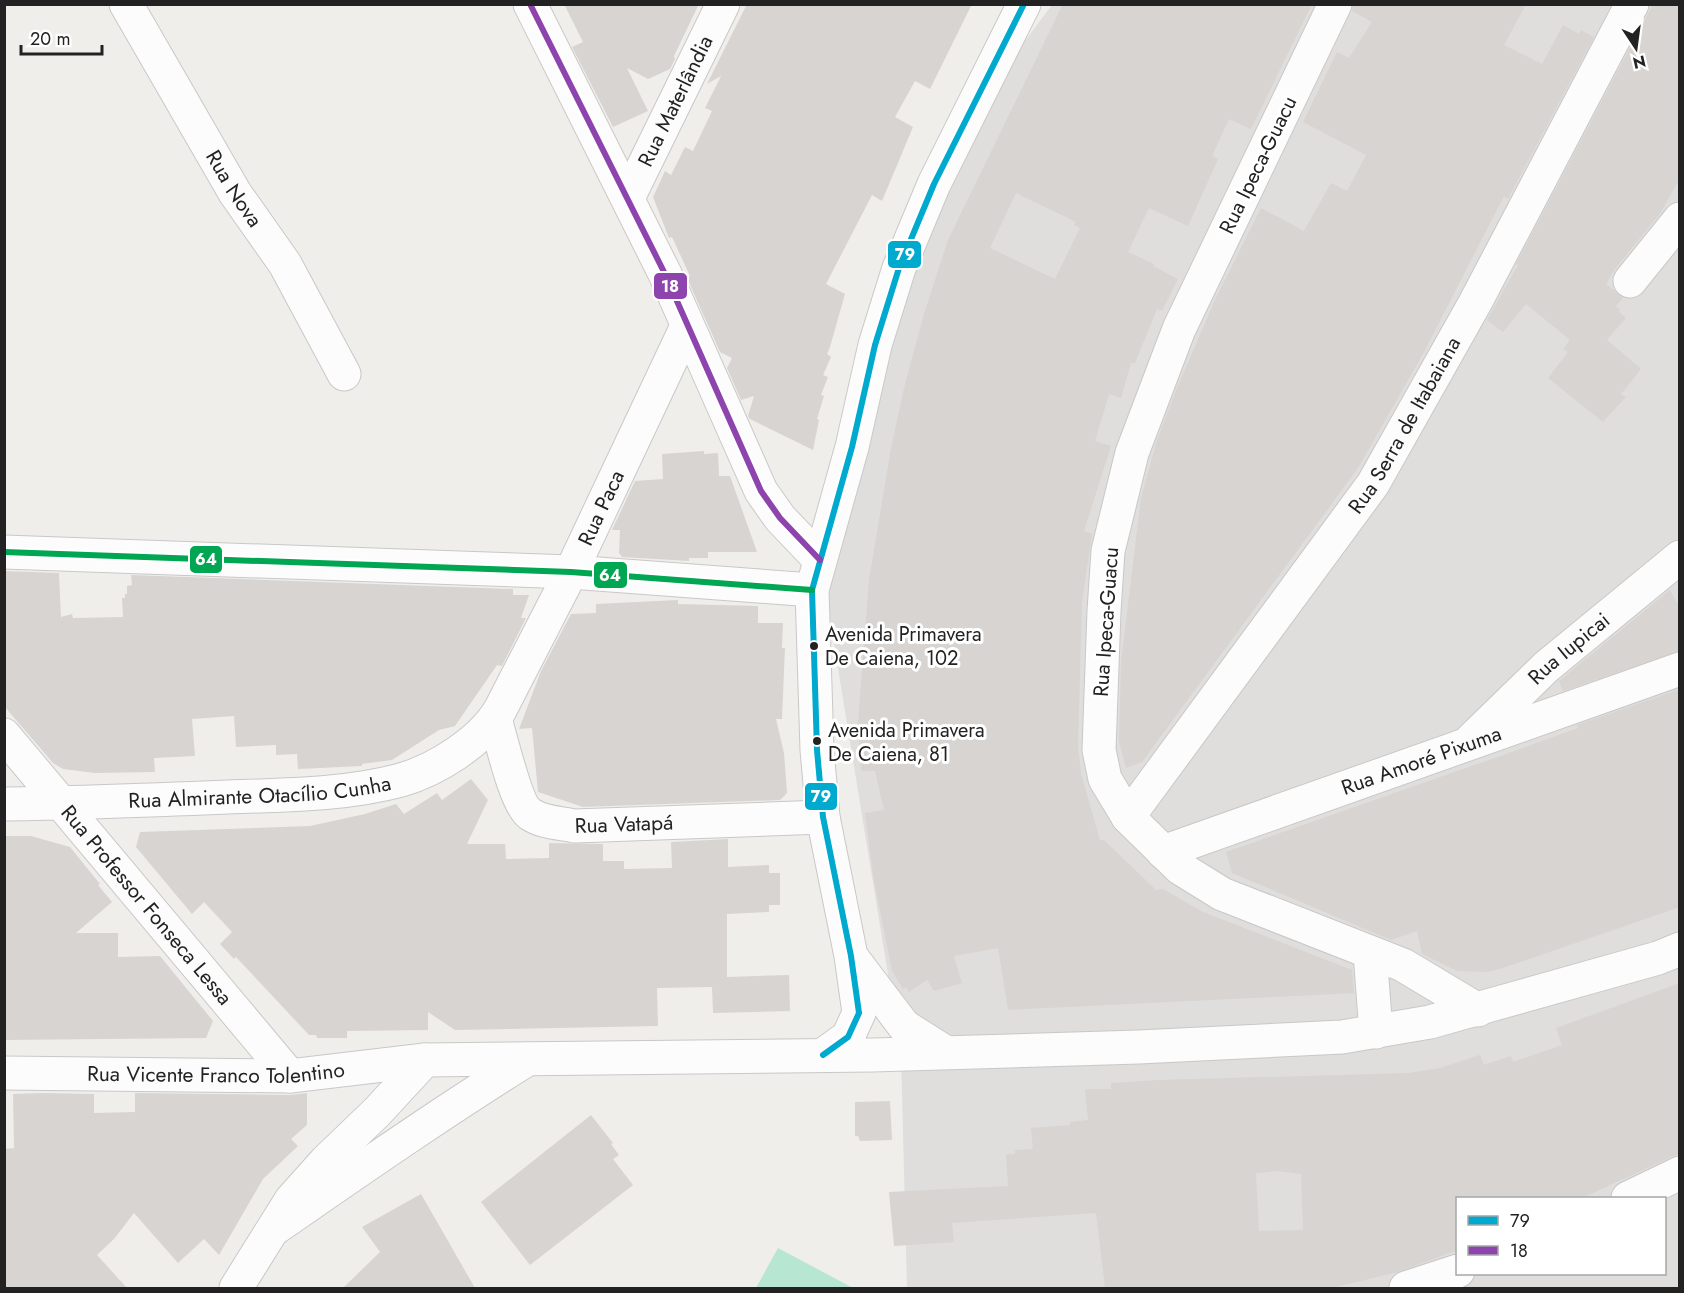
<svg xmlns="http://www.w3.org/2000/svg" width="1684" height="1293" font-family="Jost,sans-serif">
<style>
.residential{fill:#dfdedc;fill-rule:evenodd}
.pitch{fill:#b7e6d2}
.building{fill:#d7d4d2;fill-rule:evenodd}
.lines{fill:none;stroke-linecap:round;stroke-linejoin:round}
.minor-casing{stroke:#c9c8c7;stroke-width:35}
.minor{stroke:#fdfcfc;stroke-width:33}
.bus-1-casing{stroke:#fff;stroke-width:10}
.bus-2-casing{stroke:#fff;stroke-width:10}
.bus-3-casing{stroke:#fff;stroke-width:10}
.bus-1{stroke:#00a9ce;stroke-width:6}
.bus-2{stroke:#8e44ad;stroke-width:6}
.bus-3{stroke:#00a651;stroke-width:6}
.bus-dot{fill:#222;stroke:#fff;stroke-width:2}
.labels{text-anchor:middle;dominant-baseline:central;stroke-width:6;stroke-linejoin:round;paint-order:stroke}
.bus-label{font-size:20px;fill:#222;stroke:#fff;text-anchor:start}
.street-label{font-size:21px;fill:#222;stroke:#fff}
.line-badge{stroke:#fff;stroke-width:2}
.badge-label{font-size:16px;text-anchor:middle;font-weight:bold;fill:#fff}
</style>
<rect width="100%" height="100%" fill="#f0eeeb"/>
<path class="residential" d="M1052,5H1679V1288H907L901,1054L827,601L913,189ZM1458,1198H1664V1274H1458Z"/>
<path class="pitch" d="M778,1248L853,1288H756Z"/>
<path class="building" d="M564,4H699L674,56L675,59L670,69L648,79L627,68L648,111L613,127L572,47L583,42Z
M747,4H972L930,89L915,81L895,117L913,127L882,201L872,195L826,284L845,294L830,347L827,354L831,357L823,375L828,377L821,395L824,396L817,419L819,420L813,450L750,419L748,416L754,396L741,400L727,368L732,358L720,352L687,278L690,276L672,237L669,238L653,197L665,171L671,175L685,147L693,151L712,111L705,108L721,76L707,84Z
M1063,4H1312L1251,129L1229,119L1212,156L1218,159L1188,226L1149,208L1128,252L1154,264L1153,266L1178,279L1162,311L1157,309L1135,363H1131L1121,398L1109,394L1095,441L1111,446L1084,531L1092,534L1082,602L1078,745L1081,774L1100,840H1104L1156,890L1163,889L1203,912L1352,970L1354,993L1008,1010L998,948L954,956L962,983L934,991L927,980L909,992L906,987L903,989L892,971L873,875L865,813L884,810L875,771H861L858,723L869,580L891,448L905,384L924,314L948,240ZM1016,193L1076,222L1074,225L1080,228L1055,279L990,248Z
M1353,4H1526L1504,45L1542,64L1563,25L1579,34L1581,30L1594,37L1508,199L1504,196L1424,352L1358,468L1142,762L1126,768L1119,741L1121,662L1141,498L1157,440L1177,388L1215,300L1261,208L1304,231L1331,183L1347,191L1366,155L1303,122L1337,52L1349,58L1372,22L1352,11Z
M1653,4H1680V178L1661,212L1615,269L1606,284L1623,298L1616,306L1620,310L1619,312L1626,318L1607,340L1641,369L1621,394L1626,397L1603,422L1548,378L1568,352L1563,349L1570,340L1526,304L1503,332L1487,320L1518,265L1516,264Z
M704,451V454L718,453L719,476H730L757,552H708V558H689V561L622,557L619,553L620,530H612L635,481L663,479L662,454Z
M4,571L59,573L61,617L72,614L73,618L123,617L122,598H125V594H127V586L132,585L131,575L513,589V595H529L521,618H526L502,666L497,665L455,726L439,730L392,760L362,764V766L298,769L297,754L276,755V745L236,747L234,716L192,719L195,756L154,758L155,772L95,773L63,769L53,763L4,706Z
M1670,590L1680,608V651L1563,691L1559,681Z
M678,600V604L758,606V623H783L782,648H785L782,719H776L784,753L787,793L780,800L583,807L538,792L532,728L519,729L541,671L571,614L596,613V604Z
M1680,689V907L1503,968L1488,972L1457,971L1422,954L1417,931L1391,940L1232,873L1226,852L1506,754L1578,728L1577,725Z
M471,779L488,800L467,844H505L506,859L549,858V843L603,844V861H624V869L672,868L671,842L728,839V867L769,865V873H780V905H769V912L727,914V977L789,975L790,1011L713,1013L712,987L657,988L658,1026L455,1030L428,1012V1030L347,1031V1038H317L316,1035H309L236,957L234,959L220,944L232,932L204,902L192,914L136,847L140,832L310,826L365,814L396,804L404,814L437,793L442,800Z
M4,836H31L70,847L100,884L98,885L112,902L76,933H118V957L160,956L213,1021L206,1038L4,1040Z
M1680,983V1153L1582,1198H1458V1250L1398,1272L1332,1288H1105L1096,1213L952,1223L954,1242L894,1246L889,1192L1008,1186L1006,1155L1015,1154V1150L1033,1149L1031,1128L1070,1125V1122L1088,1120L1085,1089H1111V1083L1159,1080L1409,1073L1440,1068L1480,1055L1484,1065L1511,1056L1513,1062L1562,1045L1556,1028ZM1278,1171L1301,1174L1303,1230L1259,1231L1256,1173Z
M44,1093L94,1094V1113L135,1112V1093L290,1095L307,1093V1125L291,1139L298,1146L263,1179L219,1255L204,1239L178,1263L134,1213L114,1239L97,1255L127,1288H4V1149L14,1148L13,1094Z
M890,1101L892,1140L860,1141L858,1136H855V1102Z
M591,1115L613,1143L611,1144L619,1155L613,1159L633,1185L530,1265L481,1202Z
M421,1194L475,1288H343L380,1252L362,1227Z"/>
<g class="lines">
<g class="minor-casing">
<g id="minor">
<path id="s1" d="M126,4L235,193L285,264L344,374"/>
<path d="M530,4L665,274L761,491L780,518L820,560"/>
<path d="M1335,4L1179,329L1132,453L1108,551L1104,611L1099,750L1105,779L1128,817L1180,868L1222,894L1403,965L1478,1010"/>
<path id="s2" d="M628,198L723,4"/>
<path d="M1630,281L1680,219"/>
<path d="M4,552L571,572L812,590"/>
<path id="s3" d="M495,719C501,738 516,805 530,814C543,823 561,823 575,826L823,817"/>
<path id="s4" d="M4,735L290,1076"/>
<path id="s5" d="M1471,740L1546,667L1680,557"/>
<path id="s6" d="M4,804C79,803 154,800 228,797C286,795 345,795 401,780C436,770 481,742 500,710L571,572L687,326"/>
<path id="s7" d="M1128,817L1373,484L1475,303L1632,4"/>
<path id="s8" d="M1163,852L1680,669"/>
<path d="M1370,953L1376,1032"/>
<path d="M854,960L904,1026L945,1052"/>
<path d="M823,1055L848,1037L859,1013L851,956L823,817L817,750L812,590L852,447L875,345L899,268L934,184L1024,4"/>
<path id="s9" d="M4,1073L290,1076L425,1060L873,1055L1139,1047L1342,1037L1430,1022L1658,958L1680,949"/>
<path d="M1628,1198L1680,1173"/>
<path d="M274,1229C358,1171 441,1113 528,1059"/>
<path d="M236,1288L291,1200L326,1161L377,1112L425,1060"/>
<path d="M1406,1288L1458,1271"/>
</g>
</g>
<use href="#minor" class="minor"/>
<g class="bus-1-casing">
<path id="bus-1" d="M823,1055L848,1037L859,1013L851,956L823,817L817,750L812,590L852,447L875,345L899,268L934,184L1024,4"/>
</g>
<g class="bus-2-casing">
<path id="bus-2" d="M530,4L665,274L761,491L780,518L820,560"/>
</g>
<g class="bus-3-casing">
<path id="bus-3" d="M4,552L571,572L812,590"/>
</g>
<use href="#bus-1" class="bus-1"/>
<use href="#bus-2" class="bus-2"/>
<use href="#bus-3" class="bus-3"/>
</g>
<g class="bus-dot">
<circle cx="814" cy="646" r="5"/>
<circle cx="817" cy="741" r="5"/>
</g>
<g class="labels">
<g class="bus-label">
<text x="825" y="634">Avenida Primavera<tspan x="825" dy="24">De Caiena, 102</tspan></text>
<text x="828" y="730">Avenida Primavera<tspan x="828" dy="24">De Caiena, 81</tspan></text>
</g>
<g class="street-label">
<text stroke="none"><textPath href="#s2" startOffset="108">Rua Materlândia</textPath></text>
<text transform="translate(1258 165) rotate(-64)">Rua Ipeca-Guacu</text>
<text stroke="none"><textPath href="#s1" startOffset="214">Rua Nova</textPath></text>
<text stroke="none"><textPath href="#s7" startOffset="480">Rua Serra de Itabaiana</textPath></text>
<text stroke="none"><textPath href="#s6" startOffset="748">Rua Paca</textPath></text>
<text transform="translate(1106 622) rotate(-86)">Rua Ipeca-Guacu</text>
<text stroke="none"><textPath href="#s5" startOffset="134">Rua Iupicai</textPath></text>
<text stroke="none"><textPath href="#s8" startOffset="274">Rua Amoré Pixuma</textPath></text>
<text stroke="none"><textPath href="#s6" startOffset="256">Rua Almirante Otacílio Cunha</textPath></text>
<text stroke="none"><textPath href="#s3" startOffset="198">Rua Vatapá</textPath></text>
<text stroke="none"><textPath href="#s4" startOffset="222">Rua Professor Fonseca Lessa</textPath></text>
<text stroke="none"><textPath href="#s9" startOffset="212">Rua Vicente Franco Tolentino</textPath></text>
</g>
</g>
<g class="line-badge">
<rect x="887" y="240" width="35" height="29" rx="6" fill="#00a9ce"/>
<rect x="653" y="272" width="35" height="28" rx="6" fill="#8e44ad"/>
<rect x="189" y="545" width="34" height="29" rx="6" fill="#00a651"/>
<rect x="593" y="561" width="35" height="28" rx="6" fill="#00a651"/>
<rect x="804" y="782" width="34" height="29" rx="6" fill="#00a9ce"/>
</g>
<g class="badge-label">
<text x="905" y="260">79</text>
<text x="670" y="292">18</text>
<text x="206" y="565">64</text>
<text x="610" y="581">64</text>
<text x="821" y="802">79</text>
</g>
<rect width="1684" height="1293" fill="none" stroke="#222222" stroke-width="12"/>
<rect x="1456" y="1197" width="210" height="78" fill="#ffffff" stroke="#a7a7a7" stroke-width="1.5"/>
<rect x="1468" y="1216" width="30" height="9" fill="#00a9ce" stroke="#a7a7a7" stroke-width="1.5"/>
<text x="1510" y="1227" font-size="18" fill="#222222">79</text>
<rect x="1468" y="1246" width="30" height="9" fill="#8e44ad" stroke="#a7a7a7" stroke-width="1.5"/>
<text x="1510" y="1257" font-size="18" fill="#222222">18</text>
<g transform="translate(1636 48) rotate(167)" stroke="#ffffff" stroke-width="4.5" paint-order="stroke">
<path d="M0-4.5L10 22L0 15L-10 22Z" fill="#222222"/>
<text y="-9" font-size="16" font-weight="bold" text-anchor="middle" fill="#222222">N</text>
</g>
<path d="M21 45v9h81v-9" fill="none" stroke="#222222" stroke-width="3"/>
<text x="30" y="45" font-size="18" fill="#222222" stroke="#ffffff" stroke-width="4.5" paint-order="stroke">20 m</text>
</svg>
